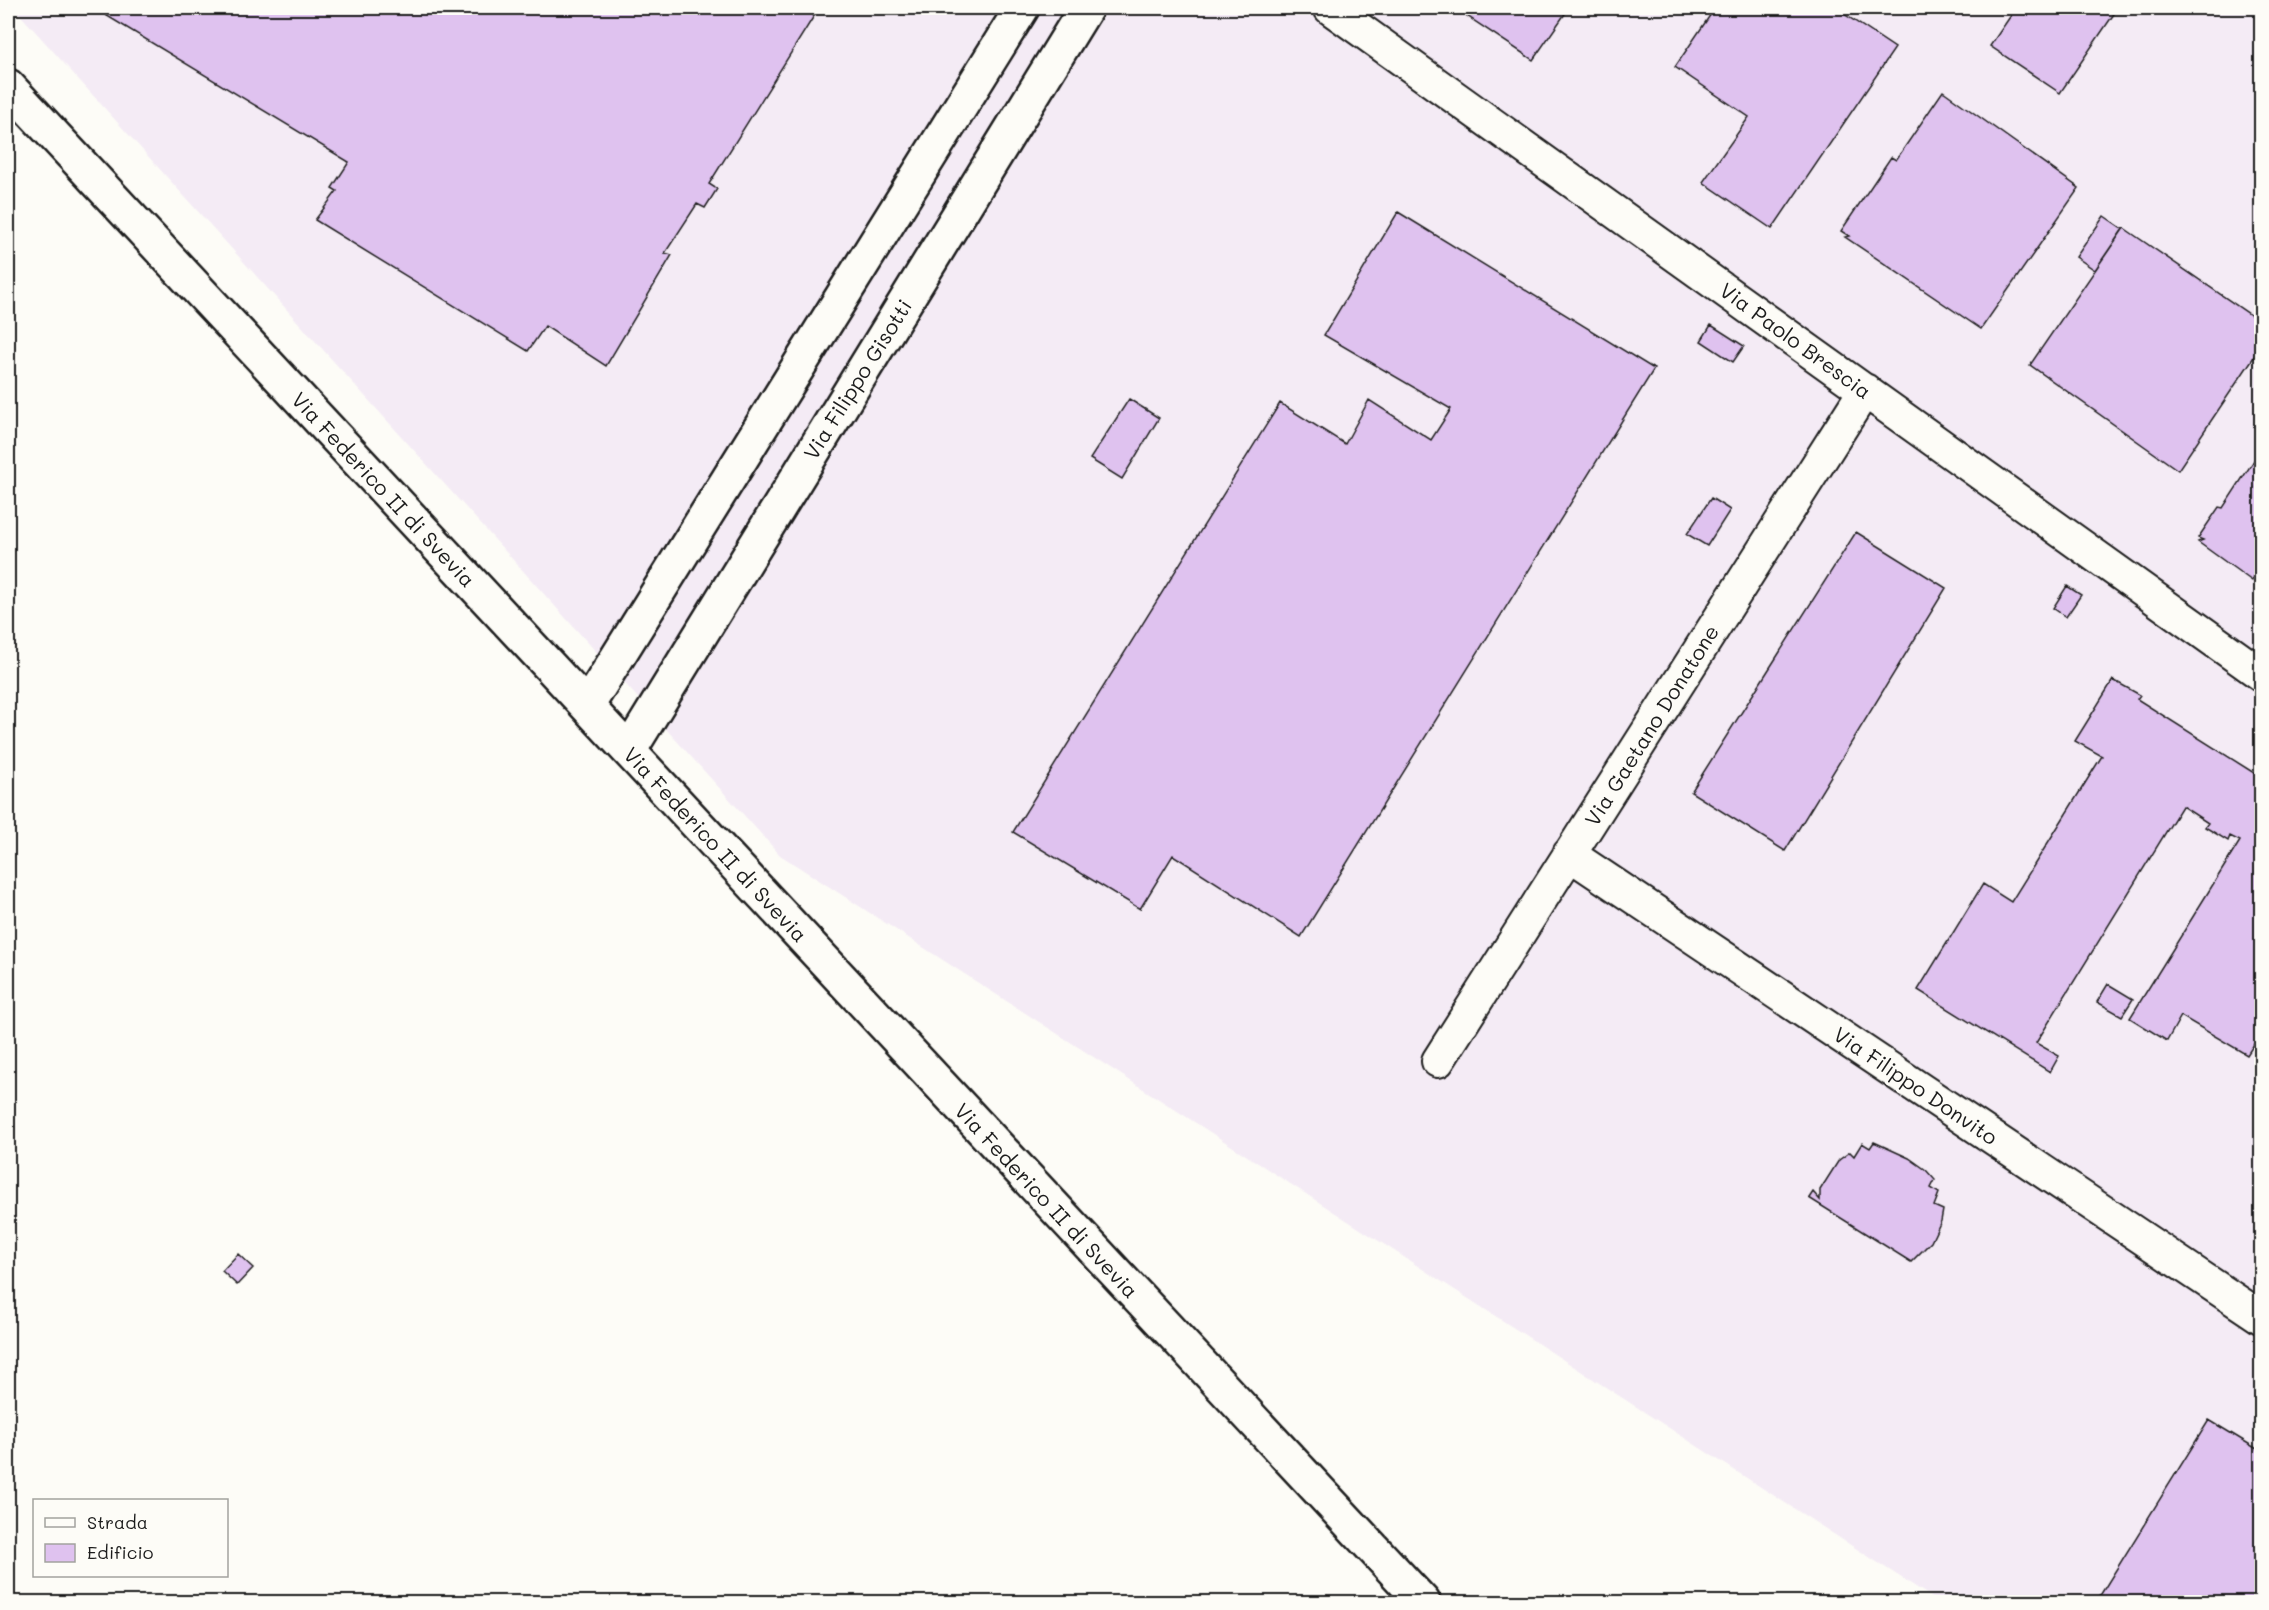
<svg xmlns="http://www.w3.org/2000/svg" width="2269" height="1610" font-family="Mali,sans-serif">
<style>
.built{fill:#f4ebf5}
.building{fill:#dfc2ef;stroke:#1c1c1c;stroke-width:1.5}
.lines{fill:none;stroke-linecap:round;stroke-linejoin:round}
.street-casing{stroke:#1c1c1c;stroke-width:36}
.secondary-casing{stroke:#1c1c1c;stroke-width:38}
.street{stroke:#fdfcf7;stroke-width:32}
.secondary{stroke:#fdfcf7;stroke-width:33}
.labels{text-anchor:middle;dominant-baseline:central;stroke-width:6;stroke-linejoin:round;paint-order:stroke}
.street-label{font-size:21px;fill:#1c1c1c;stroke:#fdfcf7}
</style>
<rect width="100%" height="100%" fill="#fdfcf7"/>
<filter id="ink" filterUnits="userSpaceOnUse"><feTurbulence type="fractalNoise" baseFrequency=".0167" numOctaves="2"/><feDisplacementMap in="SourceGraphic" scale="12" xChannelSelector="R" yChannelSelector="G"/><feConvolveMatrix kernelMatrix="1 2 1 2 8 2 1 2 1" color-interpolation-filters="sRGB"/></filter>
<g filter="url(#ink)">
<path class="built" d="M14,8H2261V1602H1939L780,855Z"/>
<path class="building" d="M94,8H819L709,184L717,189L705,208L697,204L665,253L672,255L606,366L545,326L528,351L315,220L337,191L332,188L349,162Z
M1455,8H1569L1533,60Z
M1594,8H1606L1602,13Z
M1715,8H1835L1895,48L1772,229L1703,182L1749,117L1675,67Z
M2016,8H2118L2060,93L1990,46Z
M1943,91L2079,188L1981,329L1845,237L1849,236L1841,231L1891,157L1896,160Z
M1398,212L1654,369L1301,937L1173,855L1140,909L1013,832L1280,403L1345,444L1369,400L1431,440L1451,409L1324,335Z
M2104,216L2123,229L2095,270L2076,257Z
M2124,228L2262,323V345L2178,470L2030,365Z
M1711,325L1744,346L1733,362L1701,341Z
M1129,399L1159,418L1122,479L1090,459Z
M2262,448V580L2255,575L2252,581L2198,542L2203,540L2198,538L2219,507L2223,508Z
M1711,498L1730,510L1707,546L1687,534Z
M1856,532L1946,588L1785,851L1691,792Z
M2067,586L2081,595L2066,617L2053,608Z
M2113,680L2140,695L2137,699L2262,778V1032L2247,1055L2181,1016L2167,1041L2130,1018L2240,841L2230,836L2228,841L2205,827L2208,823L2182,806L2036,1043L2059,1056L2050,1072L1918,990L1983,884L2011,902L2102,756L2075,741Z
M2108,984L2133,999L2122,1016L2097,1002Z
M1874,1142L1909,1158L1926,1170L1935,1180L1931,1188L1939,1193L1934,1206L1943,1210L1941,1221L1931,1242L1911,1262L1809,1198L1813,1192L1820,1200V1190L1839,1160L1850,1152L1854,1156L1862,1143L1870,1148Z
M238,1254L253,1268L237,1285L222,1271Z
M2209,1420L2262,1452V1602H2096Z"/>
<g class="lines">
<g class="street-casing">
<path id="street" d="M1330,8L2262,675
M1569,854L2262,1318
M1438,1061L1865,390"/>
</g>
<g class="secondary-casing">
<path id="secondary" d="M8,86L1423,1602
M587,706L1022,8
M629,751L1086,8"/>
</g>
<use href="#street" class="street"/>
<use href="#secondary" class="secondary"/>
</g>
</g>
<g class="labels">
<g class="street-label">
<text transform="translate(1796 340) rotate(36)">Via Paolo Brescia</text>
<text transform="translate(857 379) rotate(-58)">Via Filippo Gisotti</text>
<text transform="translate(384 489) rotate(47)">Via Federico II di Svevia</text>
<text transform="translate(1651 725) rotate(-58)">Via Gaetano Donatone</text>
<text transform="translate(716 844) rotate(47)">Via Federico II di Svevia</text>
<text transform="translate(1916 1085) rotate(34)">Via Filippo Donvito</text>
<text transform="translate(1047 1200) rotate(47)">Via Federico II di Svevia</text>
</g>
</g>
<rect width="2269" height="1610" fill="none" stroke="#fdfcf7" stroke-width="30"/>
<rect x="15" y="15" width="2239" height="1580" fill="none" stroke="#1c1c1c" stroke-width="2" filter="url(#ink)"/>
<rect x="33" y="1499" width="195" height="78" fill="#fdfcf7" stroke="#a3a29f" stroke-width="1.5"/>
<rect x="45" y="1518" width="30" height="9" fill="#fdfcf7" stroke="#a3a29f" stroke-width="1.5"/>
<text x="87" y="1529" font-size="18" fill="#1c1c1c">Strada</text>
<rect x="45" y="1544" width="30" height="18" fill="#dfc2ef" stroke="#a3a29f" stroke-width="1.5"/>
<text x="87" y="1559" font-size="18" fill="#1c1c1c">Edificio</text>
</svg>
